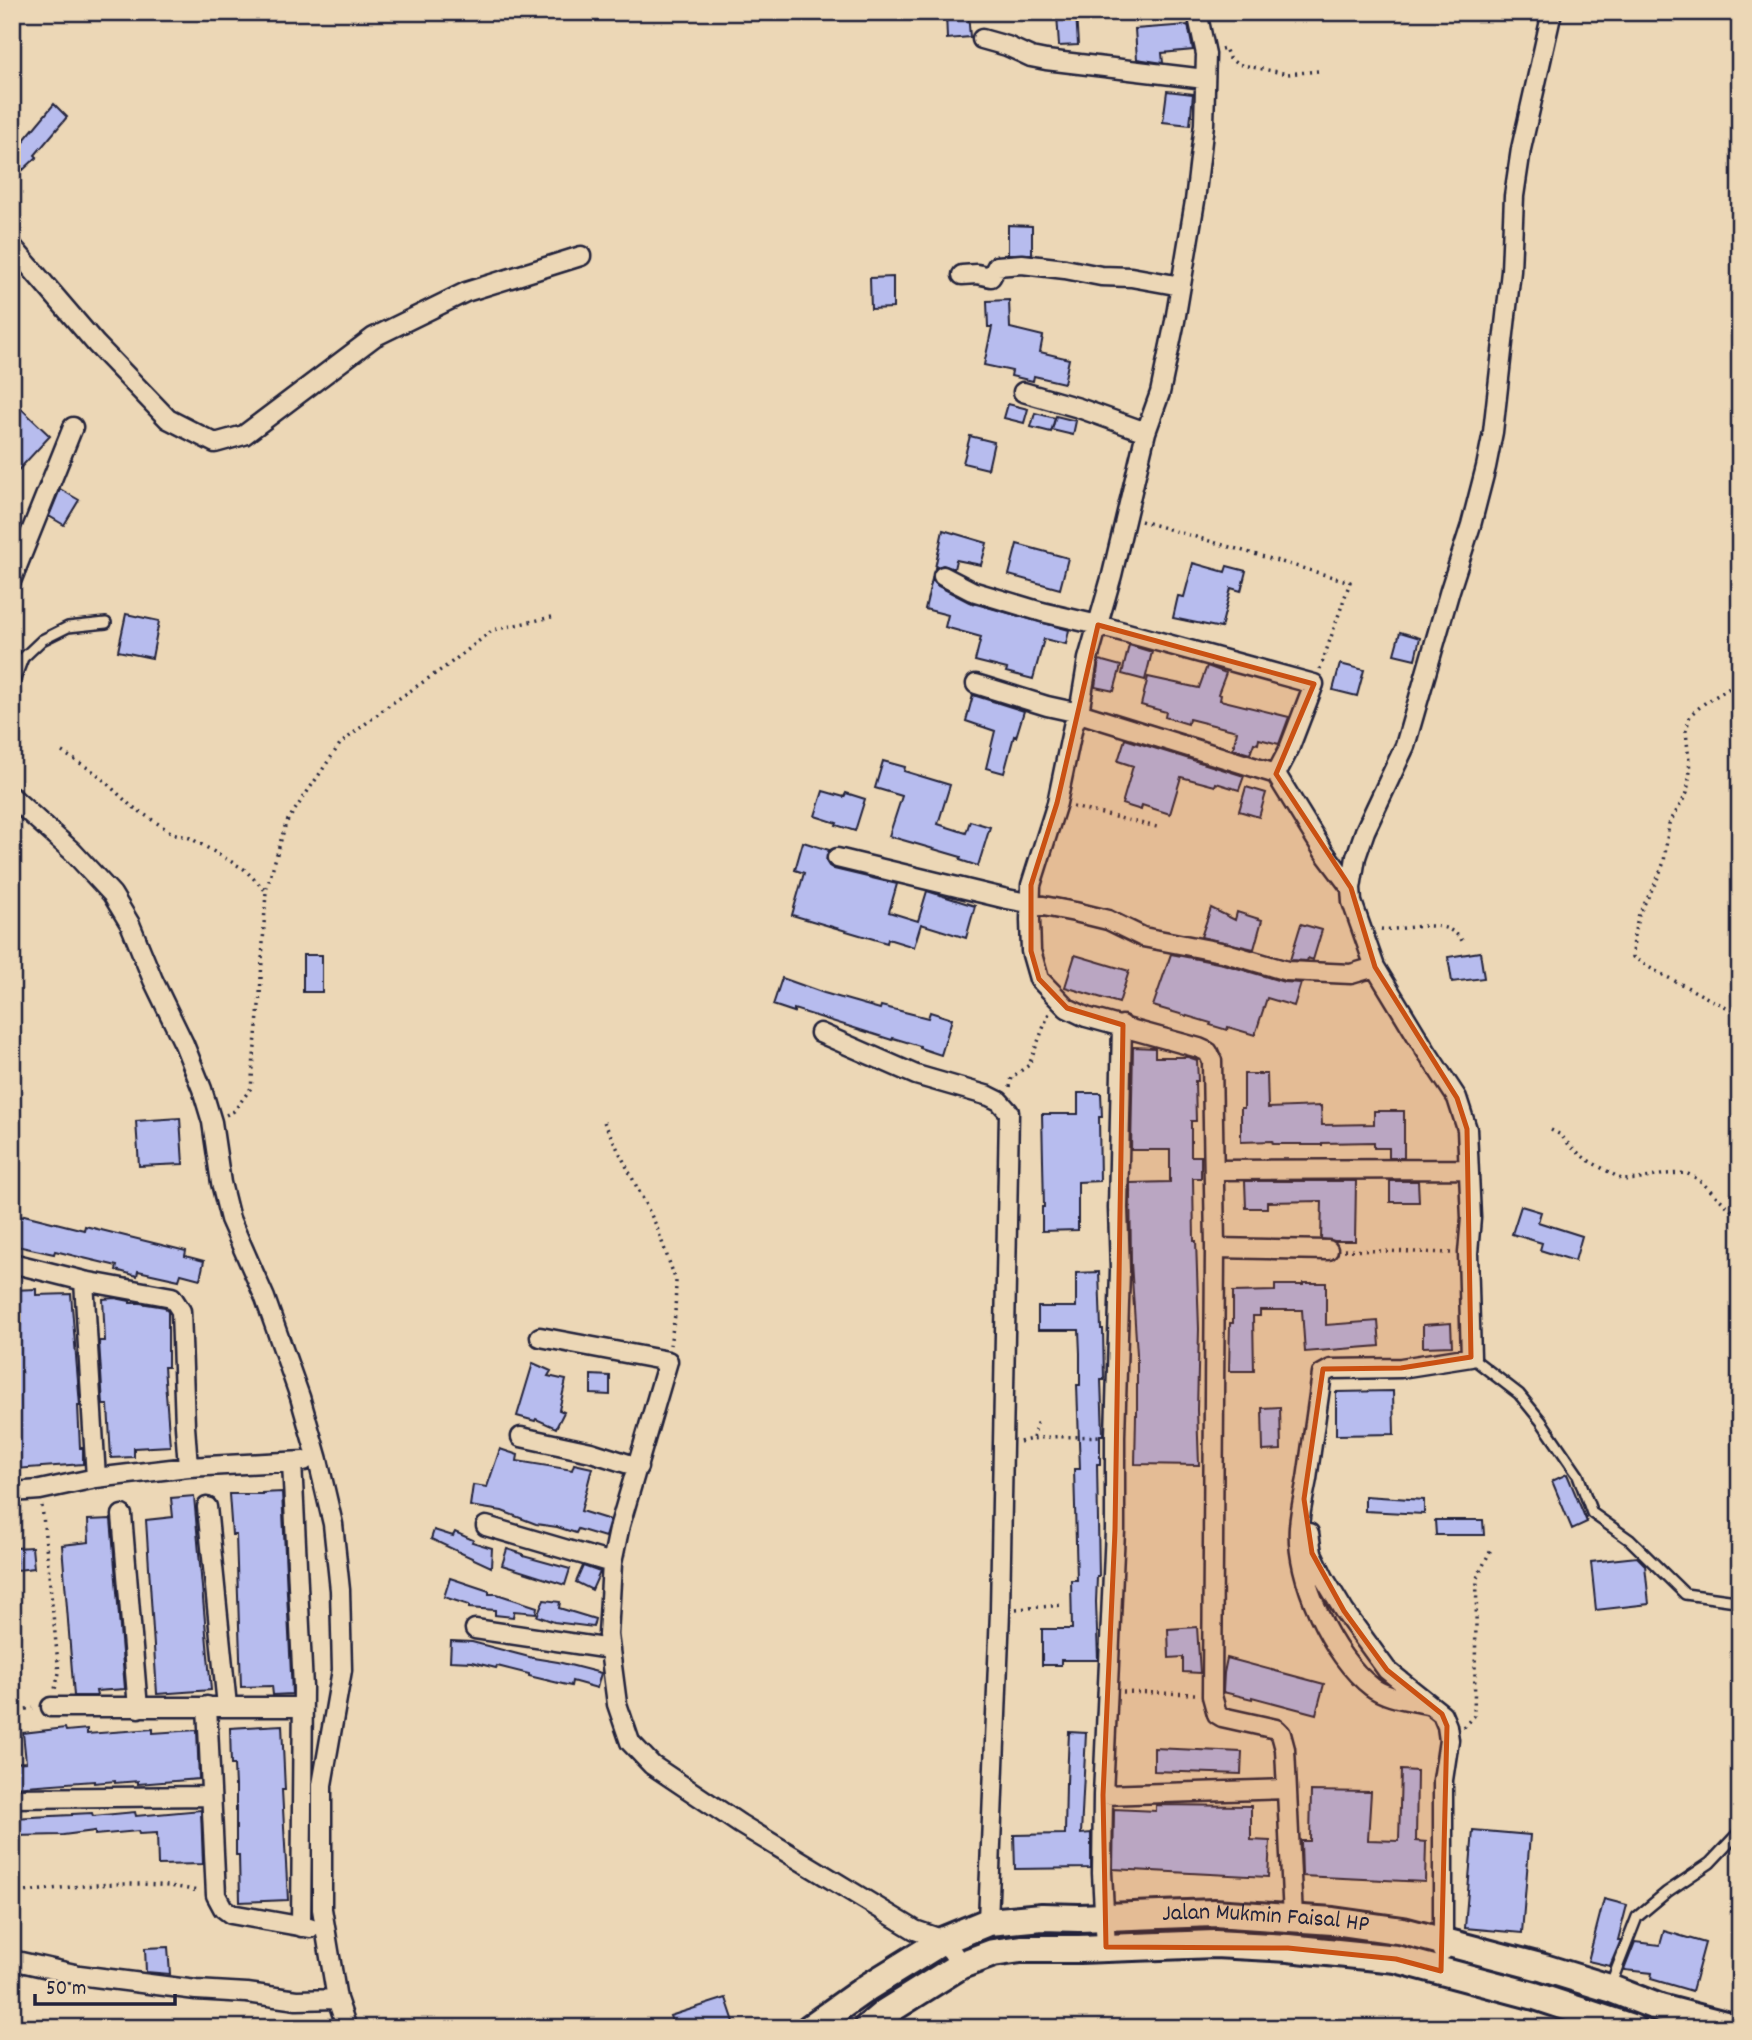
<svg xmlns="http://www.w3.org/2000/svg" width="1752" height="2040" font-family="Dekko,sans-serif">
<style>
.building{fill:#b7bcee;stroke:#22223b;stroke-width:2}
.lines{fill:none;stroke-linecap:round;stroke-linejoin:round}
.lane-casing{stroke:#22223b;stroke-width:14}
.street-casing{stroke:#22223b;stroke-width:23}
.secondary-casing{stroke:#22223b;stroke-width:32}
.path{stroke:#22223b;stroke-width:3.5;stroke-dasharray:2 5;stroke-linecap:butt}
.lane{stroke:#ecd7b6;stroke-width:9}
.street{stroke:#ecd7b6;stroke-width:18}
.secondary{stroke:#ecd7b6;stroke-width:26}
.marked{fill:#ca5113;fill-opacity:0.2;stroke:#ca5113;stroke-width:5;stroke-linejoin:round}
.labels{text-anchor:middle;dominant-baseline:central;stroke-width:5;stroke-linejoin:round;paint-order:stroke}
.street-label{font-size:24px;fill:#22223b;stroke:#ecd7b6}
</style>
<rect width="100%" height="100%" fill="#ecd7b6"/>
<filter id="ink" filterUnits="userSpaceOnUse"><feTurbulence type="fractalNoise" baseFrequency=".0143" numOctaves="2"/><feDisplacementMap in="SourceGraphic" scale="14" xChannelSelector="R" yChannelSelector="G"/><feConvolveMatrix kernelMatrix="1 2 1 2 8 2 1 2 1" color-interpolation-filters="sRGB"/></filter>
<g filter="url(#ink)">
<path class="building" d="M946,12H968L970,37L947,39Z
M1076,13L1078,45L1059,46L1057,14Z
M1188,25L1193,50L1162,53L1163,63L1137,59L1135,29Z
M1167,91L1193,94L1190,125L1163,122Z
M54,104L67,117L35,155L37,157L23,170L12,158V154L25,141L24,140Z
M1008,225L1032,226V254H1008Z
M893,277V308L871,309L870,278Z
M1009,300L1010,328L1043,336L1040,352L1069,359L1064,383L1034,376L1033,381L1011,376L1012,371L984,365L992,327H988L987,301Z
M12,400L50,436L12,477Z
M1008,404L1028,409L1024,423L1004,418Z
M1035,413L1055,418L1051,432L1031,427Z
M1056,416L1076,421L1073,435L1052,430Z
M970,436L994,442L988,469L963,463Z
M60,489L79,500L64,525L49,516Z
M943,530L987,543L981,565L956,560L954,569L943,565L935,568Z
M1017,544L1068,558L1060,589L1009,575Z
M1193,563L1225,572L1227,566L1246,571L1241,591L1231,588L1221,628L1173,618L1178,596L1184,597Z
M932,579L938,586L969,602L1069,630L1066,644L1044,639L1033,679L1006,672L1007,669L975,661L981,637L945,627L948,615L925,609Z
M126,614L159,621L152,658L118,651Z
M1400,632L1420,638L1415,659L1394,654Z
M1129,645L1152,652L1145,680L1122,674Z
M1099,660L1121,666L1114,691L1095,687Z
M1340,664L1364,670L1357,696L1333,690Z
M1207,666L1226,673L1218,694L1221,695L1220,700L1289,717L1279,744L1259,739L1258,744L1254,743L1250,754L1233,749L1237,731L1189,719L1188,724L1165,717L1166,712L1141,705L1148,677L1199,688Z
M973,695L1024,711L1016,737L1014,736L1004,773L986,768L995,731L966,721Z
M1125,739L1244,776L1239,790L1216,783L1215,786L1181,777L1170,814L1142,805L1141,810L1122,804L1133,766L1118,761Z
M883,761L905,767L904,771L950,785L938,824L966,833L970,821L990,827L978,866L960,860L961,857L889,836L902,796L875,788Z
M1246,787L1266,793L1259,817L1239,811Z
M823,791L844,797L846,793L865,799L855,831L836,825L837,823L815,816Z
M803,842L829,850L826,861L829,866L834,869L897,884L889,912L918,921L927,891L975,906L966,938L921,924L914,947L888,939L887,943L792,915L804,873L795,870Z
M1211,908L1235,920L1237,912L1262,920L1254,949L1201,937Z
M1301,924L1322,930L1313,960L1308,958L1307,961L1290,960Z
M1480,952L1484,978L1452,982L1448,957Z
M1171,954L1223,964L1284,982L1301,983L1294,1006L1267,998L1255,1035L1228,1027L1227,1030L1210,1025L1211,1023L1153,1006Z
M303,955H322V992H303Z
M1075,955L1129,971L1119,1003L1065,987Z
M782,978L824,993L880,1009L881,1006L928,1018L930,1012L952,1019L941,1055L920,1048V1046L893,1038L892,1040L794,1009V1012L773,1005Z
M1133,1047L1155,1048V1057H1188L1197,1060L1198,1081H1195L1196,1121H1191V1156H1201V1178H1193L1194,1241H1196L1199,1329L1197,1410L1199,1465L1135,1464L1136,1415H1137V1354L1131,1262L1130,1183L1170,1182V1150H1131Z
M1244,1074H1267L1268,1108L1321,1106L1322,1125L1374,1124V1111H1404V1158H1389V1148H1374V1142L1322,1143V1145H1301V1144H1273L1272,1141L1241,1142V1108H1244Z
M1078,1093H1101L1102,1117H1099L1100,1181L1078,1182V1230L1042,1231V1207H1044L1042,1114H1078Z
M180,1118L183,1164L139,1166L136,1121Z
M1245,1181H1356L1355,1241H1335L1321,1239L1322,1201L1267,1202V1208H1246Z
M1390,1181H1418L1419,1202H1390Z
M1521,1206L1541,1212L1538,1222L1582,1236L1575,1261L1540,1250L1542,1243L1512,1234Z
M12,1214L23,1217L24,1215L84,1230L85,1226L186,1251L185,1256L204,1261L200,1279L181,1274L179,1280L138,1271L137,1276L116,1270L117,1266L75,1256L55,1251L54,1254L12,1245Z
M1099,1272L1101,1329H1103L1104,1380H1101L1103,1435H1100V1464H1097L1099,1577H1097L1096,1602L1098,1660H1061V1665H1042V1629H1072L1071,1580H1077L1074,1469H1080L1077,1385H1080V1353L1079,1330H1038V1307H1076V1273Z
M1303,1283H1326V1325L1378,1321L1380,1346L1305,1352L1302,1310H1260V1316H1253L1254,1371H1229L1230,1323H1233V1292L1275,1291V1285H1303Z
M36,1289V1295L71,1294L80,1406H78L80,1448H83V1464L15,1469L12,1390L13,1330H14L13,1290Z
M115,1298L130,1301V1303H140L165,1307L168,1312V1367H164L170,1446L134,1448V1457L111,1458L108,1405H103L99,1341H105L103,1299Z
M1451,1323L1452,1346L1423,1347V1325Z
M533,1363L551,1371L548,1376L566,1380L559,1410L564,1412L556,1428L536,1419L535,1421L517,1416Z
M591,1375L610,1376V1395L591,1394Z
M1393,1391L1394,1434L1336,1435V1392Z
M1280,1407L1281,1450L1263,1451L1262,1408Z
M500,1449L518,1455L517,1461L572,1470L574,1464L592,1468L581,1511L610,1520L605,1537L578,1529L576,1533L557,1527L536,1524L502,1511L470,1506L473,1485L487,1487Z
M1567,1474L1587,1522L1572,1529L1552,1481Z
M282,1492L292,1694L273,1695L272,1686L241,1687L236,1535H232L229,1494H262V1493Z
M194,1496L211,1690L157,1694L146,1520L173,1517L171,1498Z
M1365,1496L1424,1500V1514L1365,1511Z
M111,1519L125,1689L96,1691L97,1696H74L62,1545L89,1542L88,1520Z
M1435,1520H1483L1484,1535H1436Z
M434,1530L453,1536L455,1532L473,1540L472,1542L492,1548L491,1567L431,1539Z
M32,1547L34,1568L17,1570L15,1548Z
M507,1549L523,1554V1556L570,1569L565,1585L502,1565Z
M1637,1557L1645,1565L1649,1604L1596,1610L1591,1562Z
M583,1566L600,1572L592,1590L576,1582Z
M450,1578L489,1591V1594H497L537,1607L536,1613L514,1611L513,1617L495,1615V1610L469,1608V1605L444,1597Z
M544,1600L560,1602L559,1608L595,1619L593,1627L554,1622L537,1616Z
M1197,1627L1200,1673L1183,1672V1657L1169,1658L1168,1629Z
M451,1641L472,1642L533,1658L558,1662L601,1673L597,1688L572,1681L571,1686L529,1676V1674L497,1666L496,1668L472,1662L450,1661Z
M1227,1658L1324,1684L1316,1714L1252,1697V1699L1223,1692L1224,1673Z
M282,1725L285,1790H282L288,1900L240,1902L239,1855H236V1786H235L234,1765H231L230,1728Z
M65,1728L66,1731L87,1729V1734L153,1729V1733L197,1730L199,1779L138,1784V1781L115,1783V1781L94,1783V1781L12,1787V1763L26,1762L23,1733Z
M1069,1732L1086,1733L1081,1834L1091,1833V1868L1015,1869L1014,1835L1065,1834L1066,1783H1067Z
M1154,1748L1242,1752L1241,1774L1154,1771Z
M1401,1770L1417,1771L1416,1841L1426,1842L1425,1882L1302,1876L1301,1841H1310L1311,1791L1371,1792L1368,1840L1399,1841Z
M1156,1805L1251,1806V1840L1270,1841L1268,1877L1113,1869L1114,1809L1156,1811Z
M201,1810L203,1864L158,1865L157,1833L139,1834L138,1831L95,1835V1831L63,1835L12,1836V1818L72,1815V1814L92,1813L93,1816L135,1812L136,1816Z
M1473,1830L1530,1835L1522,1933L1465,1928Z
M1604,1899L1627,1905L1618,1940H1621L1610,1966L1588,1961Z
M1664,1931L1705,1943L1692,1991L1651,1979L1652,1973L1624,1970L1635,1942L1660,1945Z
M168,1947L170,1974L146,1972L145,1948Z
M726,1998L736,2028H674L670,2016Z"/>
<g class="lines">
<g class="lane-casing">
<path id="lane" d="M12,687L23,658L42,640L68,627L106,623
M1471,1357L1519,1394L1541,1421L1578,1475L1592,1513L1630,1540L1685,1594L1736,1601L1740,1598
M1610,1986L1637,1917L1667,1892L1710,1863L1740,1831"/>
</g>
<g class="street-casing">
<path id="street" d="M1197,12L1206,54L1204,124L1195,201L1175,321L1160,393L1146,432L1112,575L1088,659L1079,713L1073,726L1057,803L1031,885L1030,920L1031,951L1039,979L1067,1008L1086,1017L1199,1048L1208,1052L1212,1061L1215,1248L1212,1696L1217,1714L1222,1717L1276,1729L1281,1734L1285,1749L1293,1918
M982,39L1007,46L1031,57L1046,60L1205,79
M12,246L96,344L168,419L215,443L244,435L374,337L466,292L581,256
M962,275L977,274L991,277L997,266L1022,264L1065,269L1101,276L1131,277L1181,286
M1023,392L1079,408L1146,432
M943,576L972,591L1042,612L1098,625L1314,684L1289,749L1276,774L1324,852L1351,888
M12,579L73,427
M976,684L1047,706L1079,713L1276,774
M12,797L72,851L112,894L130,924L153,980L184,1044L202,1089L212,1122L221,1183L230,1219L265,1298L300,1397L318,1460L333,1524L340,1590L342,1670L322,1785V1909L337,1999L347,2028
M837,858L1007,899L1075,912L1108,920L1143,937L1226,953L1287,971L1351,974L1375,967
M820,1033L916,1075L989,1096L999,1101L1009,1112L1000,1611L988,1922
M1214,1170L1468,1169
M1215,1248L1328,1250
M12,1263L84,1281L172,1297L181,1311L185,1426L188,1467
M84,1281L96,1478
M540,1337L668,1361L620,1525L612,1563L608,1635L617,1704L630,1742L652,1765L740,1824L915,1930L944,1940L961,1965
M521,1437L591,1452L638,1467
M292,1462L303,1688L301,1927
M12,1492L40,1490L96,1478L188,1467L304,1461
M207,1507L227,1706
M122,1515L138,1708
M486,1526L612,1563
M1309,1533L1312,1553L1324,1578L1344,1611L1387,1670L1442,1714L1447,1726L1449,1740L1443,1780V1951
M475,1629L610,1649
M1427,1704C1410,1700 1386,1698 1372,1687C1332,1657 1295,1577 1299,1527C1300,1511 1304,1495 1307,1479C1312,1444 1317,1409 1322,1374L1331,1369L1401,1368L1471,1357L1468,1253L1471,1218L1467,1129L1457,1098L1426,1051L1375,967L1352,902L1351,888L1356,857L1365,831L1405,746L1450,590L1471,525L1486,467L1493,432L1511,271L1514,196L1521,149L1552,12
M207,1706L216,1895L223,1908L231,1914L310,1928
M51,1707H302
M1103,1795L1285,1789
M12,1798L210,1796
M1106,1947L1102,1873L1103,1795L1115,1530V1436L1120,1270L1118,1208L1122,1025
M12,1960L79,1975L196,1990L247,1993L297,2000L337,1999"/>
</g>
<g class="secondary-casing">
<g id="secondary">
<path id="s1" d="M810,2028L868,1987L944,1940L988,1922L1042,1917L1079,1918L1214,1913L1333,1921L1403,1931L1544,1968L1609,1988L1660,2008L1737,2028"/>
<path d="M867,2028L886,2012L961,1965L993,1953L1021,1949H1079L1215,1944L1288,1948L1396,1959L1535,1996L1632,2028"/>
</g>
</g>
<path class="path" d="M1221,49L1225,48L1229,58L1237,64L1288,74L1318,71
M1141,521L1350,582L1320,669
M1740,670L1728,689L1706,702L1690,715L1686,731L1690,771L1687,793L1669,824L1664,862L1656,882L1639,914L1634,934L1633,957C1650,969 1667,977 1685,986C1703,996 1721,1005 1740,1013
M62,752L96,773L130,805L172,833L190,838L244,869L266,891
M1073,807L1157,827
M1381,929C1407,932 1448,913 1464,944
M1010,1087L1012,1077L1029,1065L1049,1013
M226,1115L234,1111L251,1088L260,995L266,891L286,823L340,744L388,706L448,665L493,630L556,616
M604,1122L656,1225L676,1281L675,1315L670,1345
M1551,1130L1561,1135L1571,1147L1586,1159L1623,1180L1640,1179L1666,1174L1686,1173L1698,1179L1740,1218
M1344,1250L1452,1253
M1033,1438L1038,1420
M1020,1442C1046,1434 1072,1438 1099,1436
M42,1506L59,1673L55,1689
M1016,1609L1064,1605
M1123,1692L1196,1694
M12,1711L33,1708
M1463,1727L1474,1716L1477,1578L1492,1547
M12,1893C76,1887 135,1877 198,1891"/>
<use href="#lane" class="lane"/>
<use href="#street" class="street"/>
<use href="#secondary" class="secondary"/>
</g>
</g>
<path class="marked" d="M1098,625L1314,684L1276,774L1351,888L1375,967L1457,1098L1467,1129L1471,1357L1401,1368L1323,1369L1304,1499L1312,1553L1344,1611L1387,1670L1442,1714L1447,1726L1441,1971L1396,1959L1288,1948L1106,1947L1103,1795L1115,1530L1123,1025L1067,1008L1039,979L1031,951V885L1057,803Z"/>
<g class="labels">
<g class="street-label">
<text stroke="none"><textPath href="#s1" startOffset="486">Jalan Mukmin Faisal HP</textPath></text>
</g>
</g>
<rect width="1752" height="2040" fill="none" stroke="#ecd7b6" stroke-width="42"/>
<rect x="21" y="21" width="1710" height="1998" fill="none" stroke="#22223b" stroke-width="2.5" filter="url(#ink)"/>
<path d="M35 1994v10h140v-10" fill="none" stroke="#22223b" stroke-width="3.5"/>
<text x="46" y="1994" font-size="21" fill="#22223b" stroke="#ecd7b6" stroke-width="5" paint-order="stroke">50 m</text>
</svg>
